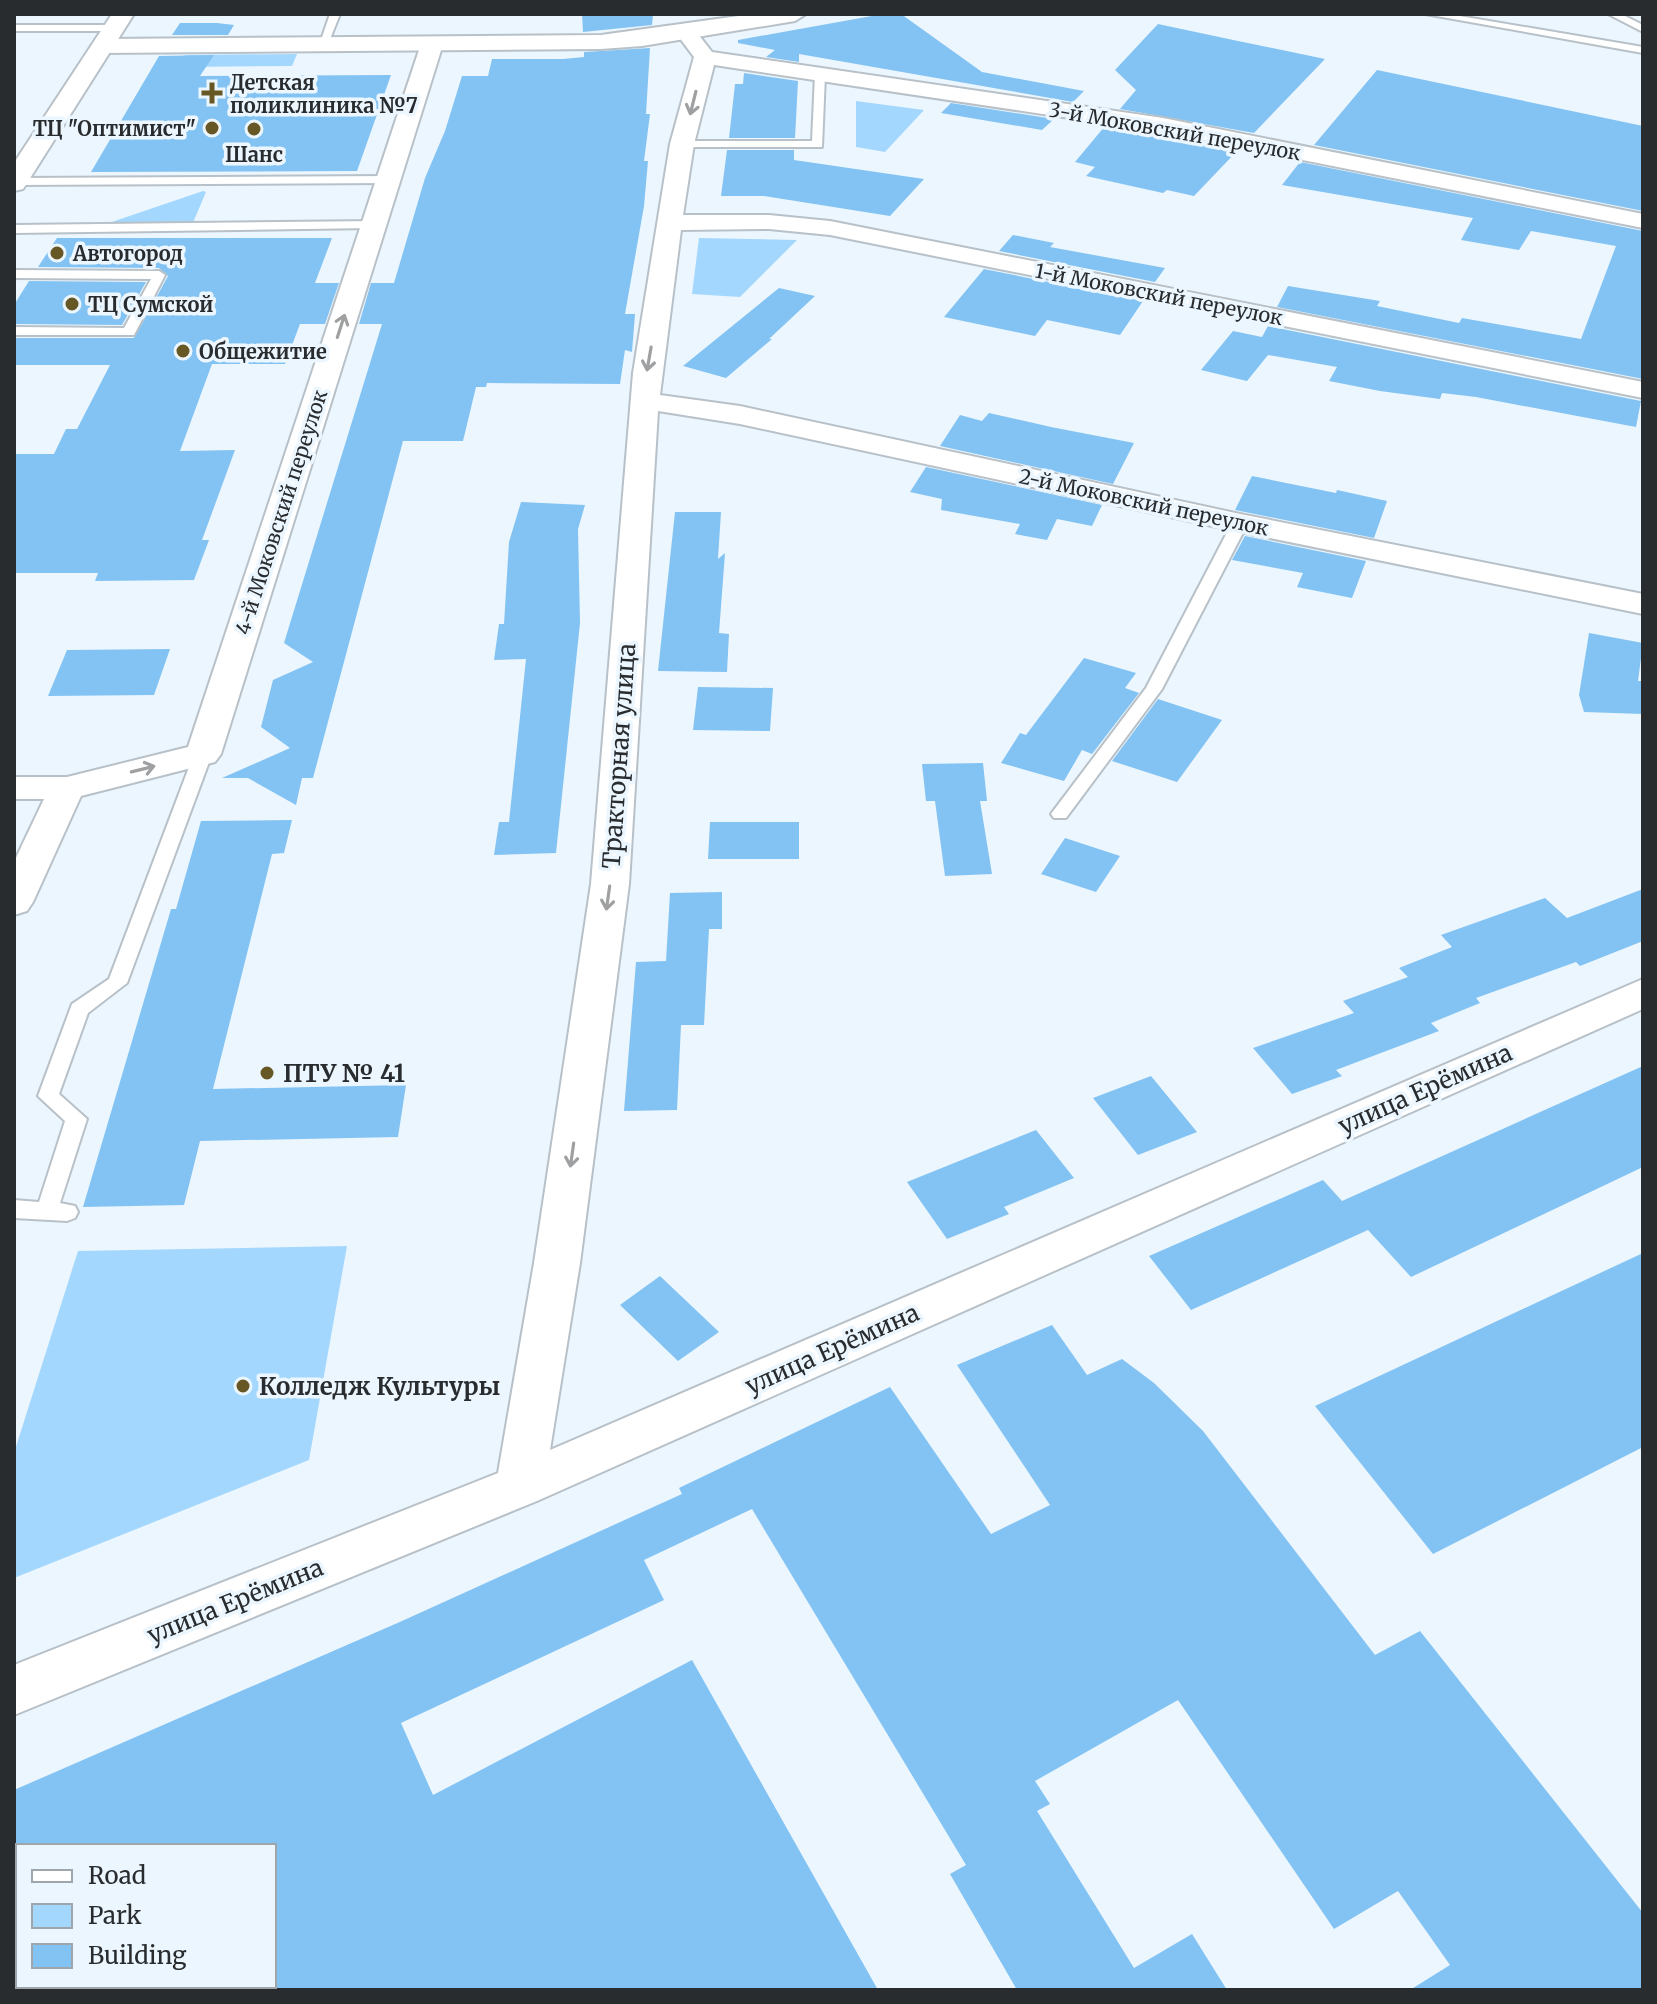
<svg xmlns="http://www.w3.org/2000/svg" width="1657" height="2004" font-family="Merriweather,serif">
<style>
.green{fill:#a4d7fe}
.building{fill:#83c3f3}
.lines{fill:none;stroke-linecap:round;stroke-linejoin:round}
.service-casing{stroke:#b8c1c8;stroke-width:4}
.minor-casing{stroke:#b8c1c8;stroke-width:4}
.tertiary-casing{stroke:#b8c1c8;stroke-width:4}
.primary-casing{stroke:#b8c1c8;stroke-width:4}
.service{fill:#fff;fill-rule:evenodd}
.minor{fill:#fff;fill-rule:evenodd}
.tertiary{fill:#fff;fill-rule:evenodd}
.primary{fill:#fff;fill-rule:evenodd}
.oneway{stroke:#9fa0a1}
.poi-dot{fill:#675725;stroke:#ecf6fe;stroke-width:3}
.labels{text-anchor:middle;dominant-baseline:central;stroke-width:7;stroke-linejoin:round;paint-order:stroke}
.far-poi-label{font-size:20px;font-weight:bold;fill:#292c2f;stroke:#ecf6fe;text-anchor:start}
.far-street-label{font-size:20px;fill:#292c2f;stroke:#ecf6fe}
.street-label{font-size:24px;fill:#292c2f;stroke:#ecf6fe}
.poi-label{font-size:24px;font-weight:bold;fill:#292c2f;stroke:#ecf6fe;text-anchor:start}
</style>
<rect width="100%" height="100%" fill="#ecf6fe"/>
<path class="green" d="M297,54L292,66L180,67L185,55Z
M856,101L924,110L885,152L856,147Z
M203,191L206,192L192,225L100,226Z
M699,238L797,240L740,297L692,294Z
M347,1246L309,1460L14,1578V1453L78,1251Z"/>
<path class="building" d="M582,14H653L652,25L583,32Z
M883,14H901L982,72L1084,91L1073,102L799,54V62L766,57L775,50L738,43V40Z
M180,23H217L234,25L228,35H172Z
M1158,24L1238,41L1325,59L1254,133L1120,109L1136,90L1115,70Z
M650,48L646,114H650L644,161H648L644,206L625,314H635L632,352L625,350L620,384L487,383L486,387H476L463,441H403L313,778H302L296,805L248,778H222L290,748L261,727L273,680L313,662L284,643L382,324H359L371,283H394L425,178L445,131L462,76H488L492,59H563L584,57V52Z
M214,55L200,76L391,75L357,171L91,172L159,56Z
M1377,70L1643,126V211L1314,145Z
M744,73L798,81L795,138H729L735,84H743Z
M951,103L1054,119L1042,130L941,113Z
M1105,126L1162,135L1238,150L1194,196L1167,190L1163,193L1086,176L1095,167L1075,162Z
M727,150H794V160L924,179L890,216L764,196H721Z
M1300,162L1643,231V379L1277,307L1288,286L1380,301L1377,306L1459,323L1462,318L1581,339L1616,246L1531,231L1519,250L1461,240L1473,218L1282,185Z
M1013,235L1054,243L1050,247L1165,268L1155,282L999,251Z
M57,238H332L315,283H339L325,324H300L285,364H212L180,451L235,450L202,540H209L194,580L95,581L98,573H14V454H54L66,429H77L110,365H14V338H134L168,276L159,268L38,267Z
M984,269L1143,301L1120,335L1047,320L1035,336L944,317Z
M29,281L146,282L122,325L14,324V305Z
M779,288L815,296L769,339H772L726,378L683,366Z
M1268,326L1641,401L1636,427L1476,397L1442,393L1440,399L1380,391L1329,381L1337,367L1268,355L1247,381L1201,370L1233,331L1262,337Z
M989,413L1051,427L1134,443L1113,484L940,446L960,415L982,421Z
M926,467L1102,505L1092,526L1057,519L1047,540L1015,534L1020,524L941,510L942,499L910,492Z
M1252,476L1336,493L1337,490L1387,501L1374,538L1235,510Z
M521,502L585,505L578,529L580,623L556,853L494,855L499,822H509L526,659L494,660L499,624H504L509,542Z
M675,512H721L718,559L725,553L719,633L729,634L727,672L658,671Z
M1245,536L1366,561L1352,598L1297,587L1303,573L1232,560Z
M1589,633L1643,643L1638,681H1643V714L1584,712L1579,695Z
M170,649L154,695L48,696L67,650Z
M1084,658L1136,673L1125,688L1139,693L1092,754L1082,750L1064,781L1001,763L1020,733L1026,735Z
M698,687L773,688L770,731L693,730Z
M1158,699L1222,720L1177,782L1112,761Z
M983,763L987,801H980L992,874L945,876L935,801H926L922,764Z
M292,820L284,853L272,854L213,1089L406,1085L398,1137L200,1141L184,1205L83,1207L171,909H176L201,821Z
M710,822H799V859H708Z
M1065,838L1120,856L1096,892L1041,874Z
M1643,889V941L1580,966L1576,962L1476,998L1480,1003L1431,1023L1439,1031L1336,1070L1342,1076L1292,1094L1253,1048L1354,1013L1343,1001L1408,977L1399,968L1452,947L1441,935L1545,898L1567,918Z
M722,892V929H709L704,1025H681L677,1110L624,1111L636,962L666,961L670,893Z
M1643,1066V1167L1411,1277L1368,1230L1191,1310L1149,1256L1323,1180L1342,1201Z
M1151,1076L1197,1132L1138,1155L1093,1098Z
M1036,1130L1074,1178L1004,1207L1009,1214L947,1239L907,1182Z
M1643,1253V1447L1433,1554L1315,1406Z
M660,1276L719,1332L678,1361L620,1305Z
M1052,1325L1087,1375L1122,1359L1154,1383L1203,1431L1375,1655L1420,1631L1643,1913V1990H1410L1450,1965L1398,1891L1334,1929L1178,1700L1035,1781L1050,1804L1037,1811L1134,1968L1192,1934L1227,1990H1017L950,1874L966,1865L752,1509L644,1560L664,1600L401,1723L433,1795L692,1660L878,1990H274V1846H14V1790L402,1621L682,1494L679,1488L890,1387L991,1534L1050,1505L957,1365Z"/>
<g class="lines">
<g class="service-casing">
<path id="service" d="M330,14H340L328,44L319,46Z
M1425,14H1448L1643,47V53Z
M1608,14H1621L1643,25V32Z
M14,25H114L119,28L114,31H14Z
M820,72L825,75L822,147H682L676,144L682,141H812L815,75Z
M388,176L392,177V183L14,185L15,178Z
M377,221V227L373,228L14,233V225Z
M14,270L159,271L165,275L134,335H14V327L124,328L151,279L14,278Z
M1240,518L1248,523L1162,689L1066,818H1054L1051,814L1054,810L1146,688L1232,523Z
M203,749L212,754L127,983L88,1013L59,1094L87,1119L60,1203L75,1206L78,1212L75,1218L67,1221L14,1218V1200L39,1202L65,1121L38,1096L72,1004L109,979L194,754Z"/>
</g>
<g class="minor-casing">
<path id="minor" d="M687,27L694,29L712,52L1163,118L1643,214V228L1163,132L714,65L694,144L683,215H769L830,221L1643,382V398L830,235L769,229L681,230L660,395L740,406L1240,514L1643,594V614L1240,532L740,424L658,411L629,884L580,1263L550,1450L1643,979V1009L537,1501L14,1715V1665L498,1473L534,1263L591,884L633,373L670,144L694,57L676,33Z
M432,38L443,44L221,754L215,762L81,796L33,902L27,911L14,915V862L44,799H14V777H67L188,747L421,44Z"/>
</g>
<g class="tertiary-casing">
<path id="tertiary" d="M753,14H806L795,21L642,46L601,49L103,53L91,46L103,39L601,35Z"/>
</g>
<g class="primary-casing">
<path id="primary" d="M112,14H134L27,183L23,189L14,191V163Z"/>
</g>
<use href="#service" class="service"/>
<use href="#minor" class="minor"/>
<use href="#tertiary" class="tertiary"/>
<use href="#primary" class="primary"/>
</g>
<defs><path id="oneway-shaft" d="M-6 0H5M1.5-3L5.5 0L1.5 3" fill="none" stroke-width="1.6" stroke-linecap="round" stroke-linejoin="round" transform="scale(2)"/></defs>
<g class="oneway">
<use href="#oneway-shaft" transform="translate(693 103) rotate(104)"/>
<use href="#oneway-shaft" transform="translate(341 326) rotate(-72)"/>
<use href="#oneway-shaft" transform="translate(649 359) rotate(100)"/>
<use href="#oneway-shaft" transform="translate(143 769) rotate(-14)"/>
<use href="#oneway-shaft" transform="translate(608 898) rotate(98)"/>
<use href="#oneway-shaft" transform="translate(572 1155) rotate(98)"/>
</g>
<g class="poi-dot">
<path d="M208 81h8v8h8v8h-8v8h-8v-8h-8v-8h8z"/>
<circle cx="212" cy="128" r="8"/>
<circle cx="254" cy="129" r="8"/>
<circle cx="57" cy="253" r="8"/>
<circle cx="72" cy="304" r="8"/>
<circle cx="183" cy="351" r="8"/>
<circle cx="267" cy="1073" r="8"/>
<circle cx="243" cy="1386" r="8"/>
</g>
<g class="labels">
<g class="far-poi-label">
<text x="230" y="82">Детская<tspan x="230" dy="23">поликлиника №7</tspan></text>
<text x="196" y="128" text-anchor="end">ТЦ "Оптимист"</text>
<text x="254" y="154" text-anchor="middle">Шанс</text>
<text x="73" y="253">Автогород</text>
<text x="88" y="304">ТЦ Сумской</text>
<text x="199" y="351">Общежитие</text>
</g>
<g class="far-street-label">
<text transform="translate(1175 131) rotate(10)">3-й Моковский переулок</text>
<text transform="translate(1159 294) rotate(11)">1-й Моковский переулок</text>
<text transform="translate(1144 502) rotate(12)">2-й Моковский переулок</text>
<text transform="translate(281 512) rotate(-72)">4-й Моковский переулок</text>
</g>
<g class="street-label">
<text transform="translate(619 756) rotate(-86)">Тракторная улица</text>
<text transform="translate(1425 1089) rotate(-24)">улица Ерёмина</text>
<text transform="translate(832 1349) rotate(-24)">улица Ерёмина</text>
<text transform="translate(235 1601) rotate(-22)">улица Ерёмина</text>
</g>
<g class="poi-label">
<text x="283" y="1073">ПТУ № 41</text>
<text x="259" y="1386">Колледж Культуры</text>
</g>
</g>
<rect width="1657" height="2004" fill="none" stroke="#292c2f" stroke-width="32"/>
<rect x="16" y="1844" width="260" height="144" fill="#ecf6fe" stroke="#9ea5ab" stroke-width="2"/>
<rect x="32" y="1870" width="40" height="12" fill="#ffffff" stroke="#9ea5ab" stroke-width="2"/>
<text x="88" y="1884" font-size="24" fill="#292c2f">Road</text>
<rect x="32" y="1904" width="40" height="24" fill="#a4d7fe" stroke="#9ea5ab" stroke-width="2"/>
<text x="88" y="1924" font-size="24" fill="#292c2f">Park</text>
<rect x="32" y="1944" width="40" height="24" fill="#83c3f3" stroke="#9ea5ab" stroke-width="2"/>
<text x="88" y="1964" font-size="24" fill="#292c2f">Building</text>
</svg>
